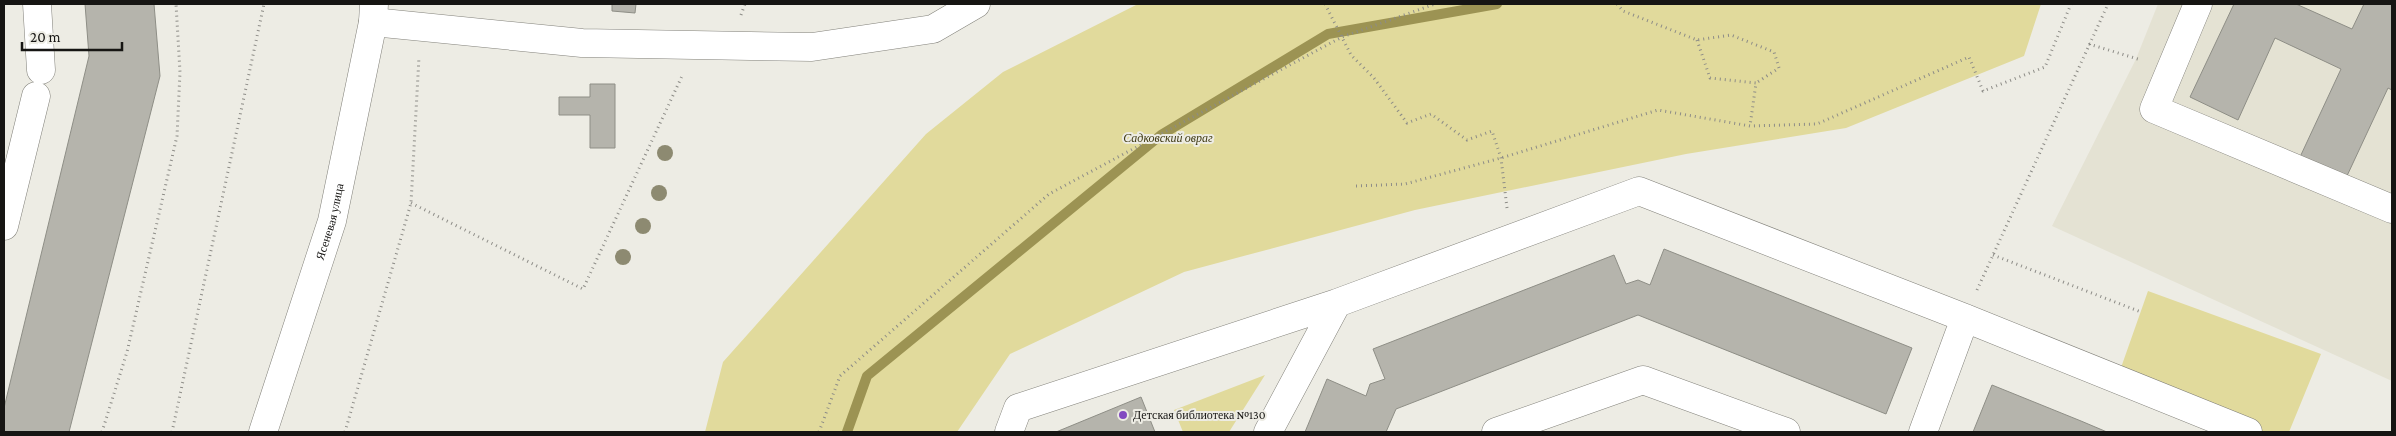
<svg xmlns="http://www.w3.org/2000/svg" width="2396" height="436" font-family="'Crimson Pro',serif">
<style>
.built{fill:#e4e2d3}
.green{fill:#e1da9c}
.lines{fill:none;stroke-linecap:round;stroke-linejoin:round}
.stream{stroke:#9c9353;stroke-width:10}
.building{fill:#b5b4ac;stroke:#8e8e86}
.minor-casing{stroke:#83827b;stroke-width:29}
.major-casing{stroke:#83827b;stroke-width:29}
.path{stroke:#8d8c87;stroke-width:3;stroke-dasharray:1 4;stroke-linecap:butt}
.minor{stroke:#fff;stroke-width:28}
.major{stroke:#fff;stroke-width:28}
.tree{fill:#8d8a71}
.poi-dot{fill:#824ac1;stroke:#edece4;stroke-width:2}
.labels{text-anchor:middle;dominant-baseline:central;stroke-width:4;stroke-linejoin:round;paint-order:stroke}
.park-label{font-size:12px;font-style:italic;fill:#3f3a13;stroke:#edece4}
.street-label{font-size:12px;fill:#161513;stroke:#edece4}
.poi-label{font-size:12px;fill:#161513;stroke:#edece4;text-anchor:start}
</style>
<rect width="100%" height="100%" fill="#edece4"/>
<path class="built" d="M2158,4H2392V381L2052,226L2136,59Z"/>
<path class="green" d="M1138,4H2041L2024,56L1846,128L1686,154L1415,210L1184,272L1010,354L957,432H705L723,362L926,134L1003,72Z
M2148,291L2321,354L2289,432H2248L2117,379Z
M1265,375L1229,432H1183L1174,410Z"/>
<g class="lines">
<path class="stream" d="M847,432L867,376L1161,135L1328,34L1497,4"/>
</g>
<path class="building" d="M85,4H154L160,76L69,432H4V408L89,56Z
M612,4H636L635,13L612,11Z
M2234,4H2296L2352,29L2364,4H2392V90L2388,88L2346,178L2300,157L2341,69L2275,38L2238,120L2190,97Z
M590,84H615V148H590V115H559V97H590Z
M1664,249L1912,348L1886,414L1638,315L1396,409L1386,432H1305L1327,379L1366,396L1370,384L1385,379L1373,349L1614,255L1626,284L1638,280L1650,285Z
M1992,385L2081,421L2107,432H1973Z
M1141,397L1155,432H1056Z"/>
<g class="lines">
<g class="minor-casing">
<path id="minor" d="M37,4L41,70
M2198,4L2154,109L2392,209
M373,22L582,43L812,47L933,29L976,4
M4,226L36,96
M1009,432L1018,408L1337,303
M1268,432L1337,303L1639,191L1965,318L2248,432
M1496,432L1643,380L1786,432
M1923,432L1965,318"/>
</g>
<g class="major-casing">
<g id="major">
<path id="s1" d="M263,432L332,221L373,22L374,4"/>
</g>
</g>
<path class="path" d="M1325,4L1351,55L1374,78L1407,123L1431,114L1467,140L1492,131L1501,158L1507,208
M1617,4L1623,11L1697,40L1731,35L1774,52L1779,68L1756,83
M741,15L745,4
M1697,40L1710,78L1756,83L1750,126
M2089,44L2141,60
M1356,186L1405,184L1501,158L1658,110L1750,126L1817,124L1969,57L1983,91L2045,67L2071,4
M411,203L583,289L682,76
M1993,255L2141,312
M1977,290L2108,4
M102,432L127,352L177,136L180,72L176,4
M172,432L264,4
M345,432L411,203L419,57
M819,432L840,376L1049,194L1342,37L1435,4"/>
<use href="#minor" class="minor"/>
<use href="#major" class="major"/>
</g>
<g class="tree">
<circle cx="665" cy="153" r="8"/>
<circle cx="659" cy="193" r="8"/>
<circle cx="643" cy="226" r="8"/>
<circle cx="623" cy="257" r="8"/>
</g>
<circle class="poi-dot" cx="1123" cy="415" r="5"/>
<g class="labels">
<g class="park-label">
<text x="1168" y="138">Садковский овраг</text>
</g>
<g class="street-label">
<text stroke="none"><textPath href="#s1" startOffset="221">Ясеневая улица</textPath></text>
</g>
<g class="poi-label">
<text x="1133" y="415">Детская библиотека №130</text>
</g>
</g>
<rect width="2396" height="436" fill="none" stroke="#161513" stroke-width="10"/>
<path d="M22 42v8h100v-8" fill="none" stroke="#161513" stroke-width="2.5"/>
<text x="30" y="42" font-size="15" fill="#161513" stroke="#edece4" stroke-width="4" paint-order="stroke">20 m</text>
</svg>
